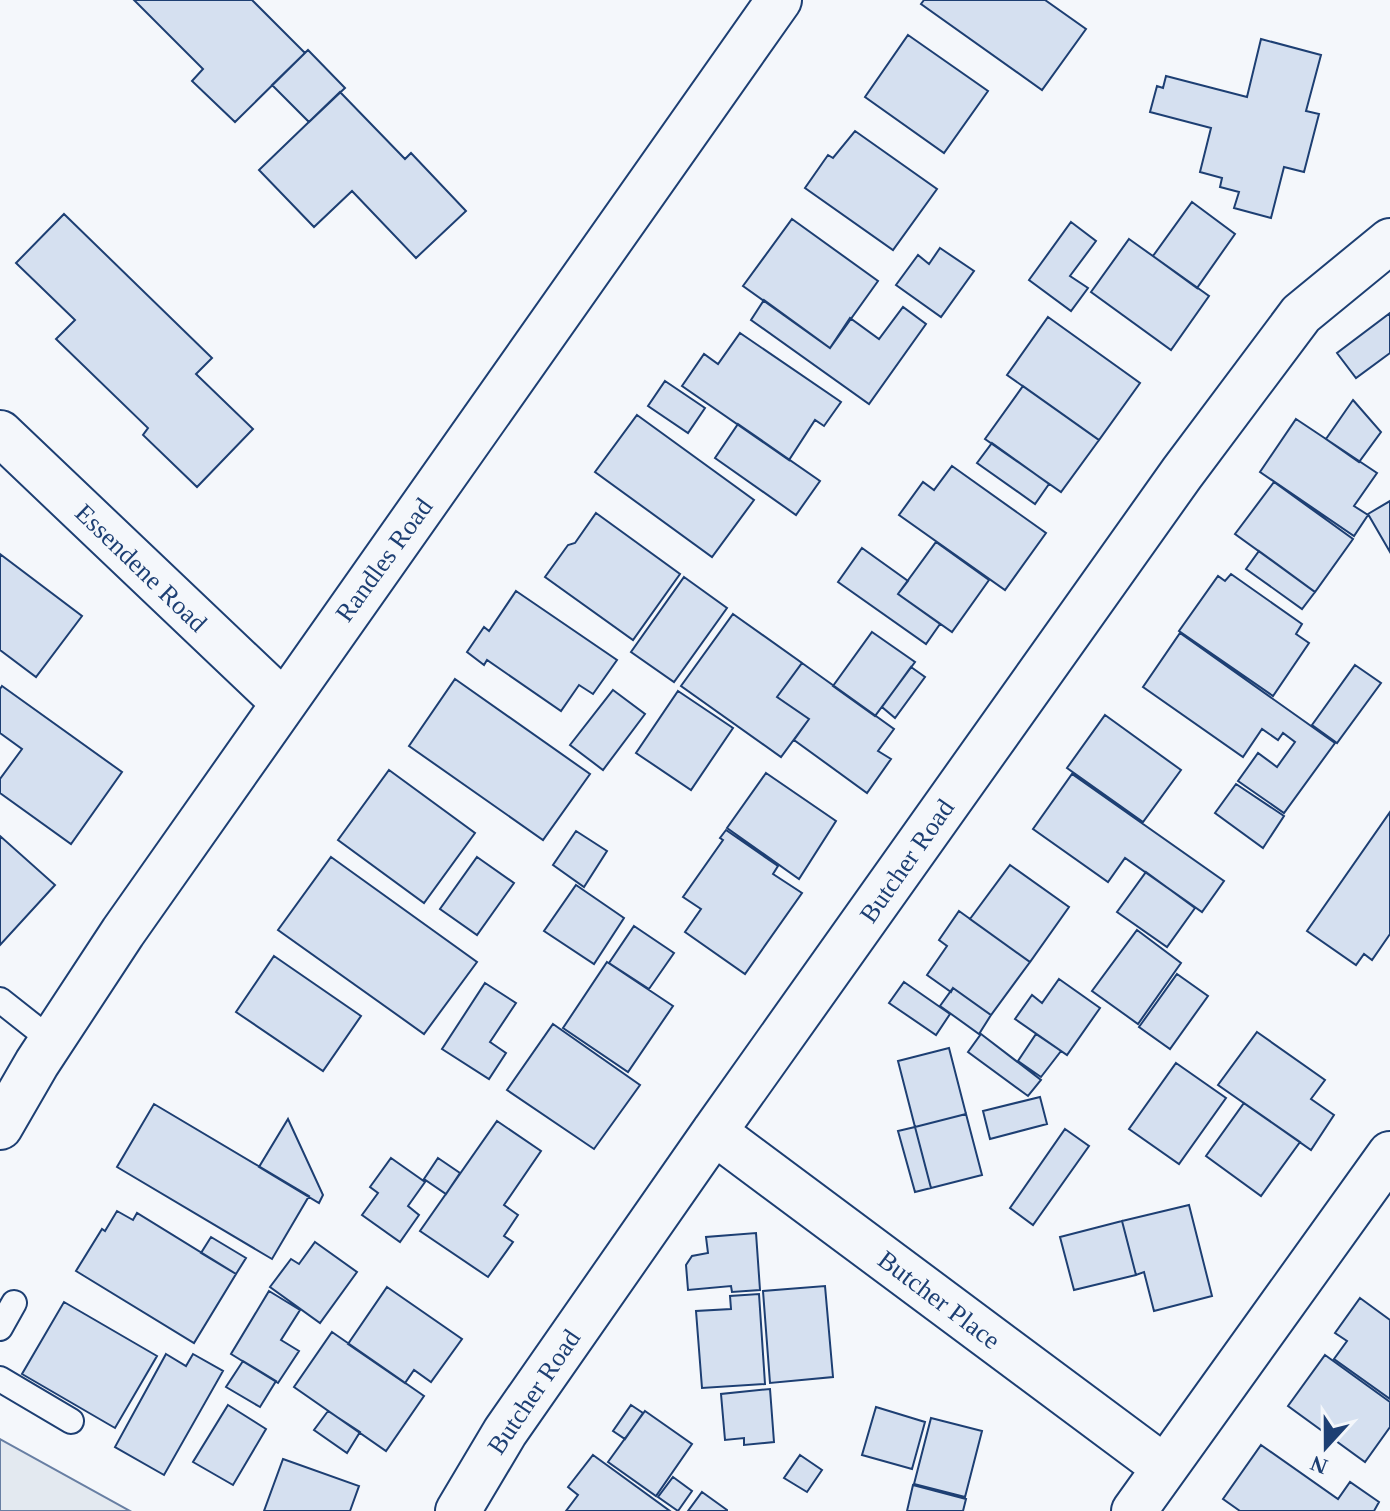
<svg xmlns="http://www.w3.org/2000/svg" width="1390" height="1511" font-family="Georgia,serif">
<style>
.green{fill:#e3e9f0;stroke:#687fa3;stroke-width:2}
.building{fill:#d5e0f0;stroke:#1d3f73;stroke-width:2}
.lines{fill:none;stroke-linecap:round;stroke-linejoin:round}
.service-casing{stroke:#1d3f73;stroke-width:28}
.minor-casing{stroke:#1d3f73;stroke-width:48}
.tertiary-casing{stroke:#1d3f73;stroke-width:48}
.service{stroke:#f4f7fb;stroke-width:24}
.minor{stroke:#f4f7fb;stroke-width:44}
.tertiary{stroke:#f4f7fb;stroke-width:44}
.labels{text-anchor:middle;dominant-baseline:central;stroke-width:6;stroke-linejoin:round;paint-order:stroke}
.street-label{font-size:26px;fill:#1d3f73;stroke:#f4f7fb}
</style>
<rect width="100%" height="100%" fill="#f4f7fb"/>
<path class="green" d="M0,1439L130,1511H0Z"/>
<path class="building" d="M134,0H252L305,53L235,122L192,81L203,69Z
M924,0H1045L1086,29L1042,90L921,4Z
M908,35L988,91L944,153L865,97Z
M1261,39L1321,55L1306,111L1319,114L1304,172L1284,167L1271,218L1234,208L1239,192L1220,187L1222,178L1200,172L1211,128L1150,112L1157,86L1163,88L1166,76L1247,97Z
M308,50L345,88L309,122L272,85Z
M340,92L405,159L411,153L466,211L416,258L352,191L314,227L259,170Z
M855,131L937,189L893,250L805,188L828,155L833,158Z
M1192,202L1235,234L1197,288L1153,256Z
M64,214L212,358L196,374L253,429L197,487L143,435L148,428L56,339L75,320L16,263Z
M792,219L878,281L830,348L743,286Z
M1071,222L1096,241L1070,276L1088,288L1071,311L1029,280Z
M1129,239L1209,296L1171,350L1091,292Z
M940,248L974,271L941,317L896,285L918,255L929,264Z
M764,300L830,348L850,318L879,339L903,307L926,324L869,404L751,320Z
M1390,313V353L1356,378L1337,353Z
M1048,317L1140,383L1099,440L1007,375Z
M740,333L841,402L824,426L815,420L789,460L682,386L704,354L718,364Z
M665,381L705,408L688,433L648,406Z
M1023,386L1099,440L1061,492L985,439Z
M1353,400L1381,432L1359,462L1326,439Z
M637,415L754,500L712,557L595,472Z
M1296,419L1377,473L1354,506L1368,515L1354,536L1260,472Z
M738,424L820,481L796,515L715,458Z
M992,443L1049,484L1035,504L977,463Z
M952,466L1046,533L1005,590L899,515L923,482L934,490Z
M1274,482L1353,539L1315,592L1235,534Z
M1390,501V552L1368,514Z
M596,513L680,574L633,640L545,577L568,545L575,543Z
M936,542L989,580L952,632L898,594Z
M862,548L908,581L898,594L940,624L926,644L838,582Z
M1259,551L1315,592L1302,609L1246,569Z
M0,554L82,616L36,677L0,650Z
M1231,574L1302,624L1296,634L1309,643L1273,696L1179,631L1218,576L1225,581Z
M684,577L727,608L674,682L631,652Z
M516,591L617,660L593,694L579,685L561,711L487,660L484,665L467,652L484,627L489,631Z
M733,614L802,663L777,697L809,719L781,757L681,686Z
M872,632L915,662L875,716L833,686Z
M1180,633L1335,743L1284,813L1238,781L1258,753L1277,767L1295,742L1283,733L1278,740L1262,729L1243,757L1143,687Z
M802,663L894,729L878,751L891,759L867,793L794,740L809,719L777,697Z
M1355,665L1381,683L1337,743L1312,725Z
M911,667L925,677L895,718L882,707Z
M455,679L590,774L543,840L409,746Z
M2,686L122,772L71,844L0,793V779L22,749L0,733V689Z
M613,690L645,714L603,770L570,745Z
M678,691L733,728L691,790L636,753Z
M1105,715L1181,770L1143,822L1067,768Z
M389,770L475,833L424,903L338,840Z
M766,773L836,821L799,879L727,828Z
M1072,774L1224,881L1202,912L1125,858L1108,882L1033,829Z
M1236,784L1284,816L1263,848L1215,813Z
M1390,812V934L1372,960L1364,954L1356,965L1307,931Z
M726,830L778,866L773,874L802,893L745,974L685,932L701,909L683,897L723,840L720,838Z
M576,831L607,851L584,887L553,865Z
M0,836L55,885L0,945Z
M331,857L477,962L424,1034L278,930Z
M477,857L514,883L477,935L440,909Z
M1010,865L1069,907L1030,962L970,919Z
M1146,872L1195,908L1167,947L1117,912Z
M576,885L624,918L594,964L544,931Z
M959,911L1030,962L991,1015L953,988L951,992L927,975L947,946L939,940Z
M634,926L674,953L649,989L609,963Z
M1137,930L1181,963L1138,1024L1092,991Z
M274,956L361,1016L323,1071L236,1012Z
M607,962L673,1006L628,1072L563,1028Z
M1177,974L1208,996L1170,1049L1139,1027Z
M1059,979L1100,1008L1067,1055L1015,1019L1032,995L1042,1003Z
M904,982L950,1014L936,1035L889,1003Z
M485,983L516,1003L490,1042L506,1053L489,1079L442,1049Z
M953,988L991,1015L979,1034L940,1006Z
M553,1024L640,1085L594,1149L507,1090Z
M1257,1032L1325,1080L1311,1099L1334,1115L1311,1150L1218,1085Z
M981,1034L1041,1080L1028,1096L968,1052Z
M1036,1034L1061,1051L1041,1077L1018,1061Z
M949,1048L966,1114L915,1127L898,1061Z
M1176,1063L1226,1098L1179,1164L1129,1129Z
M1040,1097L1047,1124L990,1139L983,1111Z
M1244,1103L1300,1142L1261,1196L1206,1156Z
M154,1104L309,1196L272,1259L117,1167Z
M966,1114L982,1175L931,1188L915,1127Z
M288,1119L323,1195L319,1203L259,1167Z
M497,1121L541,1151L504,1205L518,1215L504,1236L513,1242L488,1277L420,1231Z
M915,1127L931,1188L915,1192L898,1131Z
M1065,1129L1089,1146L1033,1225L1010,1208Z
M391,1158L425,1182L408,1206L419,1215L400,1242L362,1215L378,1193L370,1187Z
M438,1158L460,1173L446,1194L424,1179Z
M1189,1205L1212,1296L1154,1311L1144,1272L1136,1275L1122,1221Z
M117,1211L133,1220L137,1213L236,1274L194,1343L76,1271L102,1229L105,1231Z
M1122,1221L1136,1275L1074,1290L1060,1237Z
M756,1233L760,1290L732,1292L731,1286L688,1290L686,1265L692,1256L708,1253L706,1237Z
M211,1237L246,1258L236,1274L201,1253Z
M315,1242L357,1272L320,1323L270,1287L291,1259L299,1264Z
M825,1286L833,1377L770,1383L763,1291Z
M387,1287L462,1339L431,1382L414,1370L405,1383L348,1344Z
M269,1291L300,1310L281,1340L299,1351L278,1383L231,1354Z
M759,1294L765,1384L702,1388L696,1311L731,1309L730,1296Z
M1360,1298L1390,1320V1399L1334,1359L1347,1341L1335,1333Z
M64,1302L157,1356L115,1428L22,1374Z
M332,1332L424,1396L386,1451L294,1387Z
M166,1354L186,1366L193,1354L223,1371L164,1475L115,1447Z
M1325,1355L1390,1402V1427L1365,1462L1288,1406Z
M243,1361L276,1381L260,1407L226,1387Z
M770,1389L774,1442L744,1445V1438L725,1440L721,1394Z
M228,1405L266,1429L233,1485L193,1462Z
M631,1405L643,1413L625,1439L613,1431Z
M876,1407L925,1422L912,1469L862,1455Z
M328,1411L360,1432L347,1453L314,1430Z
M645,1411L692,1444L656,1496L608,1462Z
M931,1418L982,1431L965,1497L914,1484Z
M1261,1445L1338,1499L1350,1482L1379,1502L1374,1511H1240L1223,1499Z
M593,1455L670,1511H566L578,1495L568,1487Z
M800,1455L822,1470L807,1492L784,1478Z
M283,1459L359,1486L350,1511H264Z
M673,1477L692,1491L678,1511L658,1497Z
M913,1485L966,1499L963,1511H907Z
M702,1492L727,1510V1511H688Z"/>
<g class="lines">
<g class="service-casing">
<path id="service" d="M0,1000L52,1041
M0,1328L14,1303
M0,1379L71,1421"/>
</g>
<g class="minor-casing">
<path id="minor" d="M0,433L283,702
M714,1132L1164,1467
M458,1511L505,1432L714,1132L1182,473L1301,314L1390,241
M1134,1511L1390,1154"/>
</g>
<g class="tertiary-casing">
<path id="tertiary" d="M0,1127L37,1063L123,932L779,0"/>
</g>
<use href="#service" class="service"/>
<use href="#minor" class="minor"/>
<use href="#tertiary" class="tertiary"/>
</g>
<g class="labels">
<g class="street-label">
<text transform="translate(384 560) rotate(-54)">Randles Road</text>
<text transform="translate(141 568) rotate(44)">Essendene Road</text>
<text transform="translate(907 861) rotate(-55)">Butcher Road</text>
<text transform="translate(939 1300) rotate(37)">Butcher Place</text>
<text transform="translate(534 1392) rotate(-56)">Butcher Road</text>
</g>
</g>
<g transform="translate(1326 1447) rotate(201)" stroke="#f4f7fb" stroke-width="6" paint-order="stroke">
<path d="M0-6L14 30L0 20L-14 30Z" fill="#1d3f73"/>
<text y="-12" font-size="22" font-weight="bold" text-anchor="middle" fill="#1d3f73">N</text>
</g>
</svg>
